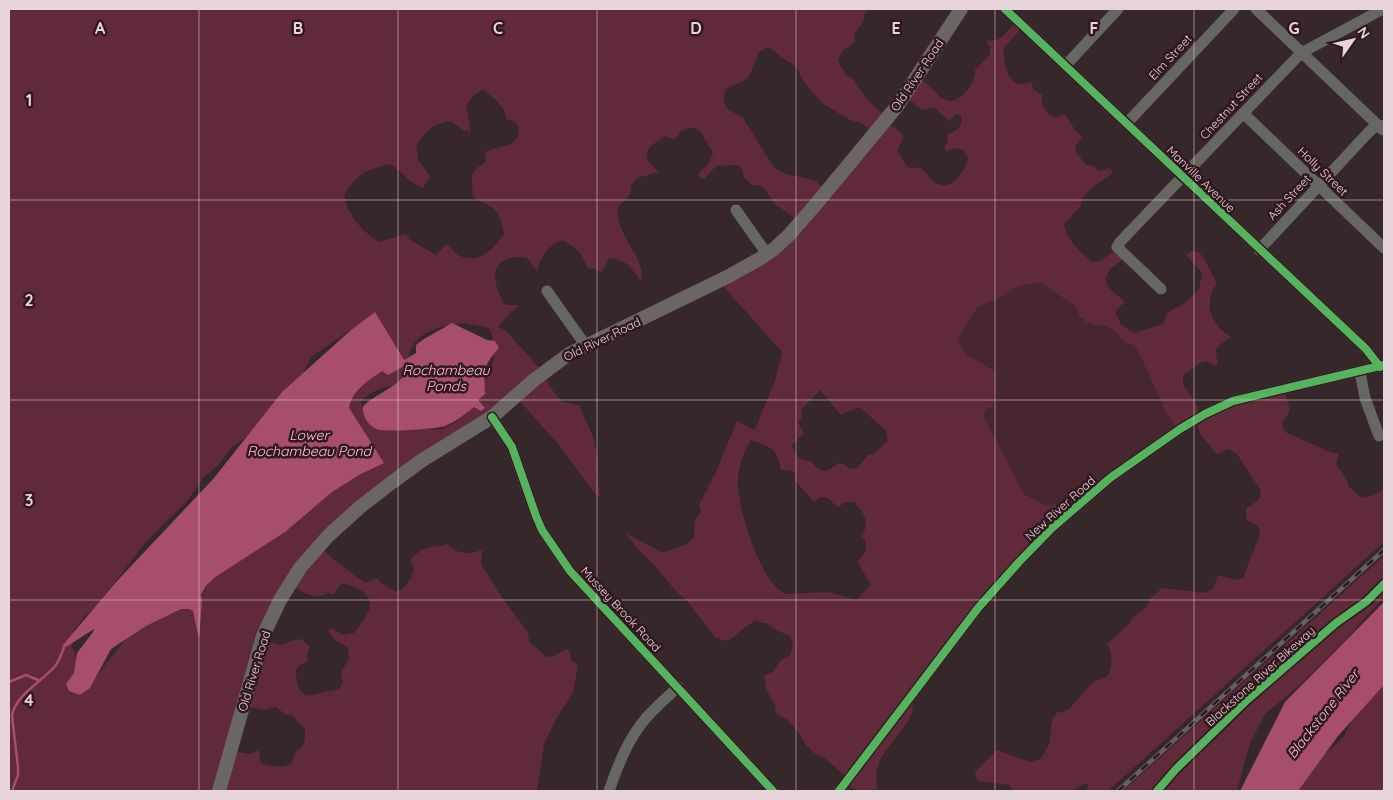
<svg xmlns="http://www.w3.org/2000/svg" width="1393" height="800" font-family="Quicksand,sans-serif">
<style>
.built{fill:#462730}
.green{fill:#602a3b;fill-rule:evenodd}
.water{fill:#a64e6a}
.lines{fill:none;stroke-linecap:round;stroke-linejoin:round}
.stream{stroke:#a64e6a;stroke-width:2.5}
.minor{stroke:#666663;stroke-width:11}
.major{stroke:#6a6664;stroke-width:14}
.rail-casing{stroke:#666060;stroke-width:4.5}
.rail{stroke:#31171f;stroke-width:2.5;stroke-dasharray:8;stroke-linecap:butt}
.cycleway-casing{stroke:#31171f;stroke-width:11}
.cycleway{stroke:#56b35d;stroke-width:8}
.grid{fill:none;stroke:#e8d5d9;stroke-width:1;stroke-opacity:0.55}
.labels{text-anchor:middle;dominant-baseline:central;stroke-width:5;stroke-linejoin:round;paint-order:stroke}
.street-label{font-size:12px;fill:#e8d5d9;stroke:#31171f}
.water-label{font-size:14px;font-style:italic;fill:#f8c3d0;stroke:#31171f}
.grid-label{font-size:16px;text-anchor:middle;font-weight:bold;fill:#e8d5d9;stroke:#31171f;stroke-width:5;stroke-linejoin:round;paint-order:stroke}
</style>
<rect width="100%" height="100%" fill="#36272b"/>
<path class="built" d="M1040,282L1075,306L1080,317L1094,325L1101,324L1113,328L1126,344L1131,343L1136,347L1166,412L1176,427L1103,478L1062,511L1055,504L1046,506L1024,494L988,425L984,420V411L987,408L996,372L966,354L957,339L979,306L1006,295L1013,288Z"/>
<path class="green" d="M9,9H870L864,15V20L854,35L855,42L842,51L838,61L846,75L852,78L868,101L887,117L886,121L901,133L903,139L897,150L906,165L912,169L919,167C927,171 929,180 936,183C952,192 964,172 968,158L963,150L954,148L947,152L944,147L948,141L947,134C956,133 964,125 961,116L956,114L949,121L934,107L922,110L906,97L916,77C921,80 926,83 929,86C943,98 947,109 965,93C971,87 975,78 975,70L990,54V47L986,40C998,45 1007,31 1015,23L1021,29L1003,49C1006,64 1003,73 1017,84H1024L1031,82L1034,90L1042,95C1041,105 1046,114 1056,118L1065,114L1075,130L1082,137L1075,147L1076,152L1086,165L1093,166L1099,171L1110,168L1113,173L1091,188L1082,199L1080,207L1064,224C1067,240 1081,254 1093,262L1100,261L1116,250L1123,259L1110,269L1105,279L1109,288L1125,302L1119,307L1116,313L1121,325L1134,333L1163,324L1168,312L1187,302L1199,289L1202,273L1186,255L1192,251L1199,252L1205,260L1217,283C1203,304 1210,324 1231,337L1218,346L1215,351L1218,364L1214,366L1208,361L1201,362L1183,375V385L1195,401L1200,416L1232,403L1285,394L1290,410L1282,424L1285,432L1332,453H1337L1339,454L1336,464L1347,480L1348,486L1362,498L1372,496L1384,489V542L1108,791H1087L1088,784L1085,783L1072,791H1014L1009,785L977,781L975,772L997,750L1030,762L1041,759C1044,753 1049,746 1050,740C1052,728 1049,723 1057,712L1059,713L1069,709L1093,682L1107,677C1113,666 1113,655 1107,644L1129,624L1133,617L1147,607L1150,599L1162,588L1204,593L1213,589L1218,575L1235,580L1243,578L1260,534L1258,526L1246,520V508C1253,504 1261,501 1261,491L1237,454L1229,449L1217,454L1202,437L1195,421L1177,429L1166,412L1136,347L1131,343L1126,344C1117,333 1110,323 1094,325L1089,322L1086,324L1084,319L1080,317L1075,306L1040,282L1013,288L1006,295L978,307L957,339L966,354L996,372L995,395L992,407L987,408C982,414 984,419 988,425L1024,494L1046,506L1055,504L1065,514L1028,551L909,699L913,709C907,731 883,746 877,769C876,775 877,783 877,789C861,793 857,792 845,783L846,777L825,758L814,753L805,744L800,735L788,720L776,713L775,705L767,691L764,675L773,672L780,661L790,655L793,646L790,636L776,630L766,623H762L757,620C745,625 738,635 727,641L716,638L687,601L673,588L658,569L637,548L626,533L663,553L687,544L694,537L695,519L701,512L699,505L716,472L737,421L752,429H755L775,381L782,352L723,286L757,259L799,221C791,216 784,210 776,205C770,200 768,189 761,186C758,184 757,185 753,186L744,178L742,169L737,165L716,166L704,179L699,176V173L709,163L713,153L700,131L691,127L681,131L675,140L665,136C647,148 638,154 659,172L637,178L631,185C632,196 626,200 618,206C612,232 648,259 641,282C631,266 628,261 609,258L601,273L595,268L588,269C583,255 576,247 563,240C549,244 540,258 537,271L527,258C511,254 493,261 495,279C496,287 500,295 503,303L508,305H518V307L510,313L498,327L505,330L543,372L550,387L562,402L579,405L593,437L598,461L597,477L600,497L595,494L559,445L515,396L320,546L333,559L365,583L377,578L381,583L396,592C408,587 410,580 414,569L410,560C425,544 430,549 448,544C457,555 471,555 483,549L481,564L503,599L527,631L530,643L547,657L554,656L566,649L570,651L571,660L578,665L573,693L557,717L544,744L537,791H9ZM767,47L772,49L781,57L797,67L804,82L822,103L850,120L862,123L874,133L826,190L814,180L786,174L774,168L743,118L727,109L723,99L726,89L747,79L751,72L759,52ZM483,89C491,96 507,107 506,119L515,121L519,127C519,149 502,144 485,152C488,167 481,162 474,171C470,177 473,189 473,196C478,202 484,202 490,206C500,212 502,224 504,234C494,248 481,263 462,257C456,255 451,248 447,244L436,255L410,240L406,234L379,242C362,231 348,216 344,195C359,172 364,171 390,164C402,171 410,184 423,188L430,176L419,161L416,146C427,130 432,124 451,121L464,131L467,130L471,132L466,105L473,96ZM377,321L391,371L385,373L380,370L341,397L242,560L211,577L197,606L172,605L159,614L124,641L96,677L79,662L72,647L74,630L85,616L100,602L145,543L188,500L203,478L218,465L231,448L263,425L295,390L311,357L356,326ZM465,323L489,328C494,337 495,352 493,362C492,370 470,410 463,416C459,420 450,426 444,428C435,432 426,427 417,428C397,429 382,439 368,418C365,412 361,408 361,401C365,398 369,394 373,392C383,387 397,386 404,377C409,370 407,365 408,358C413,331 442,325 465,323ZM820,390L841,415L856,408H861L886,431L888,441L872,455H868L857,468L850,469L844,464L838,463C826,474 821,474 811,461C799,462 796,455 792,445L804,433L798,423L802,417L801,410ZM751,440C771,447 777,448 781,470L793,471L796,475L794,479L814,502L820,497H826L838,507L846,502H854C866,515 870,523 861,538H864C870,549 864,554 857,562L871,584L857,600L828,592L785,594C760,582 737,507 738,480C738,466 744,451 751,440ZM291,584C303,592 313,601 328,593L333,595L341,584C350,584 353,586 360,590C381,603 364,618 354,633L343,635L331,628L328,631L336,641L347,647L349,652V659L341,672L343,682L339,689L306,696L299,689L295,671L299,666L308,661L307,654L310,647L301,639L290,641L282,645L265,641ZM245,706L264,710L276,707L285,714L293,716L305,729V740L301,748L296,751L291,764C281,768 271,767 261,763L259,755V750L251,754L233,751Z
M1384,556V597L1347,638L1301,684L1265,714L1250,743L1237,791H1123Z
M1384,680V791H1291L1318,759L1333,747L1344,736L1354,717Z"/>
<path class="water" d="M375,312L404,360L416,353V345L424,339L452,323L487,340L495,341L499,348C483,366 484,370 485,394L478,400L485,408L481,411L474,407C465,414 456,422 445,426C438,429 385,432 379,430C368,426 362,416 363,406C376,394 406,383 410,365L408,362H405L404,366L388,375L382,371C369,380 352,390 349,408L384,463L359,475L332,492L285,532L214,578L206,586L201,595L202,601L199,639L193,611L189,609H181L146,626L111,649L90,688L80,695L69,691L66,684L74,673L77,653L93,632L94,629L66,647L62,646L117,581L214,478L282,392L351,330Z
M1384,602V685L1338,736L1298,791H1240L1285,702Z"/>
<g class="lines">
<path class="stream" d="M9,682L26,675L38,680
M12,791L18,775V767L12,716C14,696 44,680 56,665C60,659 62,653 64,647"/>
<path class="minor" d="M1005,9L1366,349L1380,367
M1256,9L1383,130
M1065,66L1118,9
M1243,113L1384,248
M1127,123L1234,9
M736,210L767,254
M1259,250L1367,134L1373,128L1384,125
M1161,289L1117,247L1120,242L1301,53L1383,9
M547,291L586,346
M1360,372L1365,398L1379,436
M492,417L512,447L536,516L542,530L570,571L773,791
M609,791C618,765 628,739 646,718C656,707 667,697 678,687
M839,791L978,608L1019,562L1052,528L1110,478L1180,429L1205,414L1233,401L1384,365"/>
<path class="major" d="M219,791L263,636L280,600L300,568L328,536L360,507L391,483L421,461L492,417L534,380L569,354L729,276L761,258L774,249L789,235L816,204L898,105L961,9"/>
<g class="rail-casing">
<path id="rail" d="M1118,791L1384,550"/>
</g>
<use href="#rail" class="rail"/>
<g class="cycleway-casing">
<path id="cycleway" d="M1005,9L1366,349L1380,367
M492,417L512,447L536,516L542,530L570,571L773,791
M839,791L978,608L1019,562L1052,528L1110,478L1180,429L1205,414L1233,401L1384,365
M1157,791L1176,769L1247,700L1336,623L1367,601L1384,584"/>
</g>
<use href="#cycleway" class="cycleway"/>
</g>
<path class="grid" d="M199,9V791M398,9V791M597,9V791M796,9V791M995,9V791M1194,9V791M9,200H1384M9,400H1384M9,600H1384"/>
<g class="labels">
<g class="street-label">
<text transform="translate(1170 57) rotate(-47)">Elm Street</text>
<text transform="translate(917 75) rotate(-56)">Old River Road</text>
<text transform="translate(1231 106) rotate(-47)">Chestnut Street</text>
<text transform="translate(1323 171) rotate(44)">Holly Street</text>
<text transform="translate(1201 179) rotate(44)">Manville Avenue</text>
<text transform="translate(1289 197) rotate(-47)">Ash Street</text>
<text transform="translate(602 339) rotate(-26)">Old River Road</text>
<text transform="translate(1060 508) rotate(-42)">New River Road</text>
<text transform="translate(621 609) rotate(47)">Mussey Brook Road</text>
<text transform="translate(254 671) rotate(-73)">Old River Road</text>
<text transform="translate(1260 676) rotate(-42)">Blackstone River Bikeway</text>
</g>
<g class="water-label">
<text x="446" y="370">Rochambeau<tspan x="446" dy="16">Ponds</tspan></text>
<text x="309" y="435">Lower<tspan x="309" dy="16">Rochambeau Pond</tspan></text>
<text transform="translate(1323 714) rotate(-52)">Blackstone River</text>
</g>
</g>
<g class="grid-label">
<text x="100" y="34">A</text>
<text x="298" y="34">B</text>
<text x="498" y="34">C</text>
<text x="696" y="34">D</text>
<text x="896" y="34">E</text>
<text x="1094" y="34">F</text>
<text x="1294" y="34">G</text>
<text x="29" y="106">1</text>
<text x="29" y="306">2</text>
<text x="29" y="506">3</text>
<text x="29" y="706">4</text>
</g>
<rect width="1393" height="800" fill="none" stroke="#e8d5d9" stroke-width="20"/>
<g transform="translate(1353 40) rotate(56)" stroke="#31171f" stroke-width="4" paint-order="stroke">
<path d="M0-4L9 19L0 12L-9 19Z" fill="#e8d5d9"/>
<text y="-8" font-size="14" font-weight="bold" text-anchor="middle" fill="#e8d5d9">N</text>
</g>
</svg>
